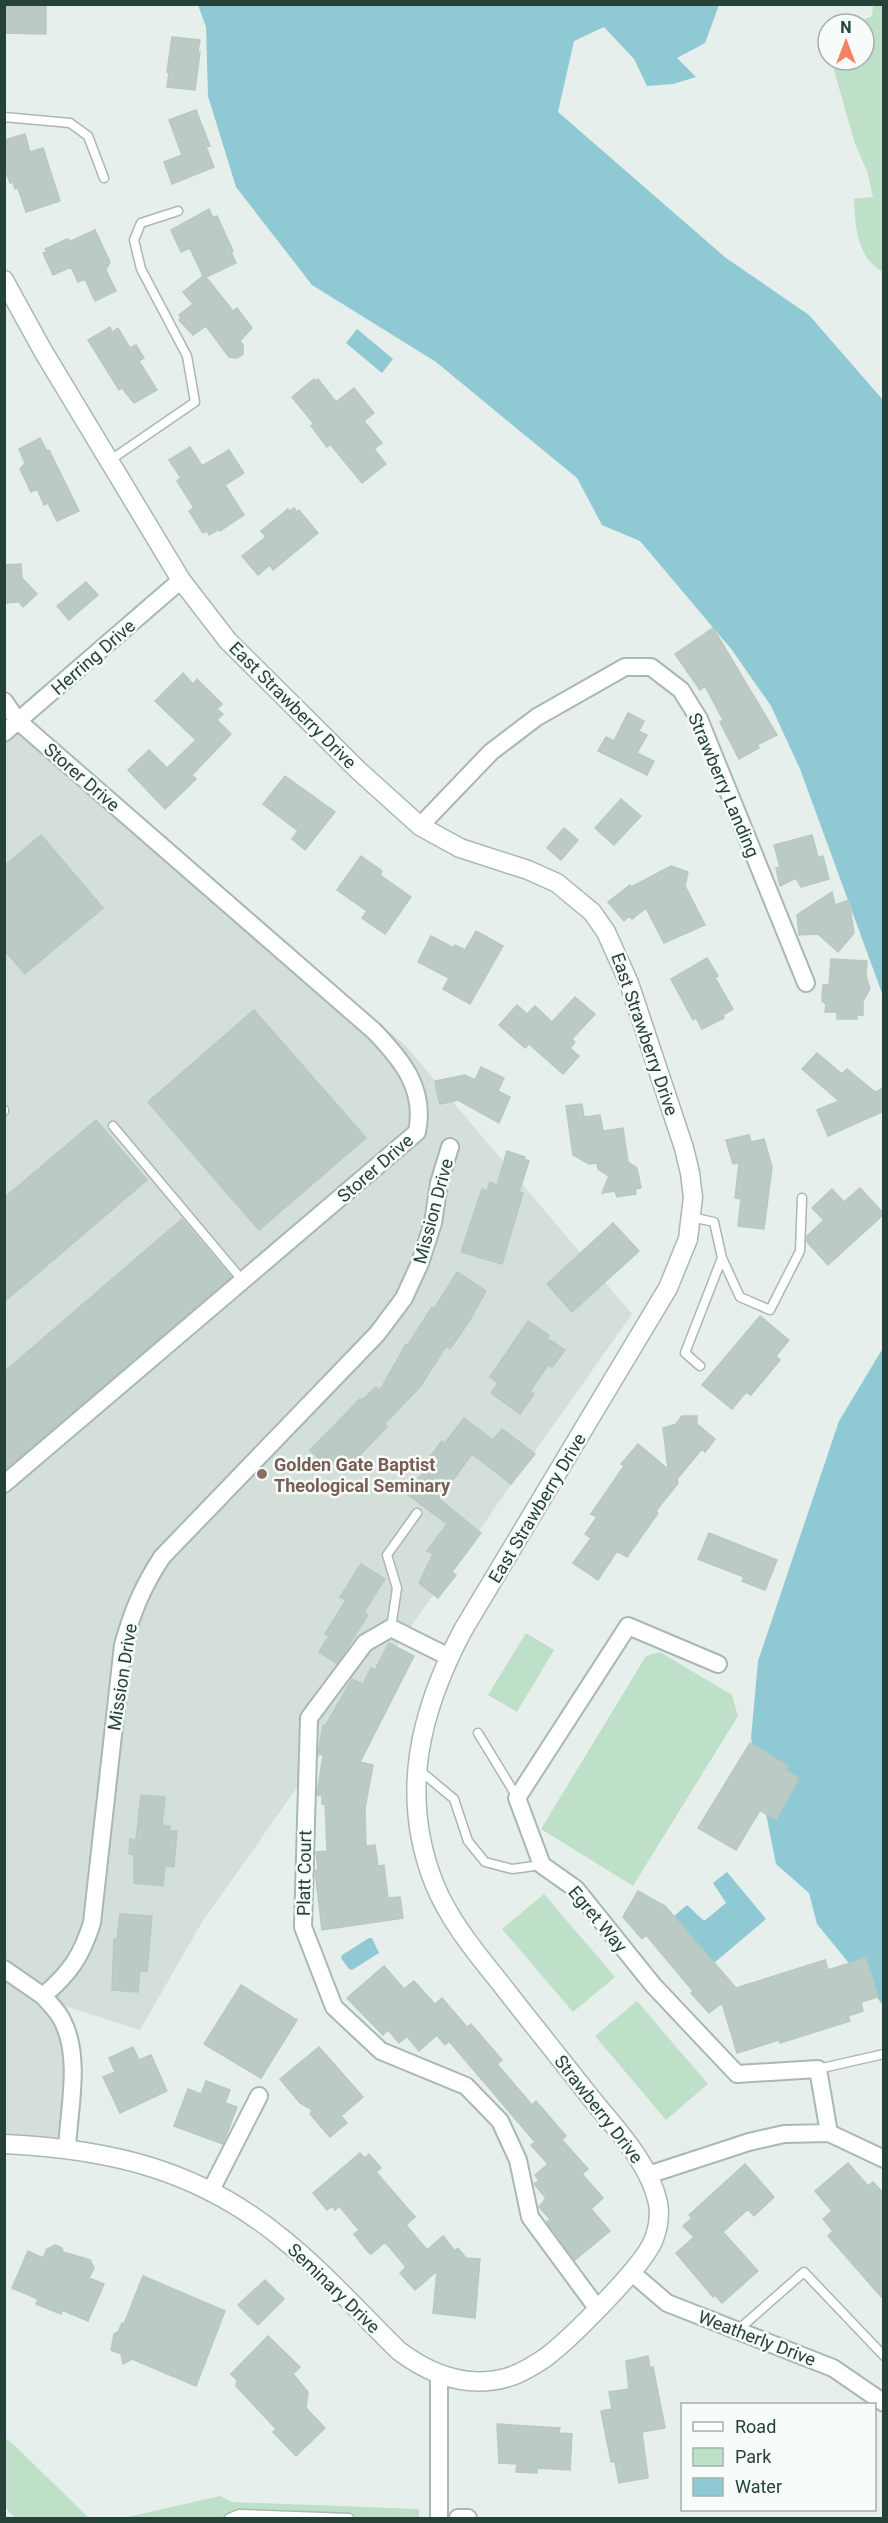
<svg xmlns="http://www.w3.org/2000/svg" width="888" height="2523" font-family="Roboto,sans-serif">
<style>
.built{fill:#d4dfda}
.green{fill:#bfe0c8}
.water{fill:#8ec9d4}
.building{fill:#bbcac4;stroke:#b8c9c2;stroke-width:1.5}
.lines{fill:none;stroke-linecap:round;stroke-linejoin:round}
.service-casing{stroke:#a8b8b2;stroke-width:11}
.minor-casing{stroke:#a8b8b2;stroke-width:20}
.tertiary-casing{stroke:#a8b8b2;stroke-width:21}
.service{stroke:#fff;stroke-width:8}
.minor{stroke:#fff;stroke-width:16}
.tertiary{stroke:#fff;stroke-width:18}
.education-dot{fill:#8d6e63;stroke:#f7fbf9;stroke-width:2}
.labels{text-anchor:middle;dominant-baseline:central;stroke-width:5;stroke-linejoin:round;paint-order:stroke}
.street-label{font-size:18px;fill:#24423a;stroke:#f7fbf9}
.education-label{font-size:18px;font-weight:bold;fill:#785e54;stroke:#f7fbf9;text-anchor:start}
</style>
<rect width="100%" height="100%" fill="#e6efeb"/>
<path class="built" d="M18,716L405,1045L632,1314L202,1922L140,2030L56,2003L78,2125L67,2148L5,2144L4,729Z"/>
<path class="green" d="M873,6H881L884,10L883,272C857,258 855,226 854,199L873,197L867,171L855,144L832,63V60H864V24H853L872,16Z
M526,1633L554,1650L517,1712L488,1695Z
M660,1652L732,1695L738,1716L633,1886L541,1829L646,1656Z
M544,1894L615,1977L573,2012L502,1929Z
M637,2001L708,2084L666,2120L595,2036Z
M5,2438L12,2443L89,2518H15L5,2507Z
M220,2496L232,2502L419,2509V2518H123Z"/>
<path class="water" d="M198,5H719L705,43L677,58L696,77L673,84L647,86L634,59L604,27L574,41L558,112L726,258L809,315L883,400V996L800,769L771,706L732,650L640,541L602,525L577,478L436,362L312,285L236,187L208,96L206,27Z
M357,329L393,359L382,373L346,343Z
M883,1348V2005L817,1924L809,1893L776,1864L751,1738L758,1661L839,1421Z
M727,1872L766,1919L714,1963L674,1916L687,1905L704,1921L726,1903L713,1883Z
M369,1938H372L379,1953L352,1970L349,1969L341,1958L342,1955Z"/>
<path class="building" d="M4,4L46,6V34L4,33Z
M172,37L200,40L198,51L200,52L195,90L167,87L169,72H167Z
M196,110L210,146L206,147L214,167L172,184L164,162L182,155L169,120Z
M25,134L30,152L43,148L60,201L26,212L18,188L15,189L13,182L10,183L4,167V140Z
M209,209L213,218L217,216L233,251L231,252L236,263L206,277L233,311L237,308L252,328L240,341L243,345V354L237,358L229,357L206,326L193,335L179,320L181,319L179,315L193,304L183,292L203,276L190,248L181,252L171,230Z
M95,230L110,262L106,270L116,291L95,301L85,279L78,282L71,267L53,275L43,253L47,252L45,249L67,239L71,241Z
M110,327L112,332L118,328L130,348L136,345L144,358L139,361L157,390L134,403L122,388L119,390L88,340Z
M314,379L315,381L318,379L336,402L354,388L374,413L364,421L382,443L374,449L386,464L362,483L330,444L327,447L311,426L314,424L292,397Z
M40,438L47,451L49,450L79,511L57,521L48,503L44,505L37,489L31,492L20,469L25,463L19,449Z
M190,447L202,466L229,450L244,473L225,485L244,515L220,531L219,529L209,535L207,531L203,533L189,511L194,508L177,481L181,478L169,460Z
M294,508L297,512L299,510L318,533L273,570L270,565L258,575L242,556L266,537L261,531L288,509L290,511Z
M21,564L22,578L37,594L23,607L19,602L4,603V565Z
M86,582L98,595L69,620L57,606Z
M713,628L777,735L757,745L759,748L739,759L720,722L723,720L705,686L700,690L675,654Z
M183,673L193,684L197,679L222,704L217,709L223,714L217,720L231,734L192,775L196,779L165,809L128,770L149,750L167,768L196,740L155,701Z
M628,713L644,721L639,731L647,735L637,753L654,761L647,775L598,751L606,737L614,741Z
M285,776L335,812L305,850L292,839L298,831L263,804Z
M621,799L641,816L614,845L595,828Z
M564,828L578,840L561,860L547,848Z
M41,835L103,908L25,974L4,950V866Z
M812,835L818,857L823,856L829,879L801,887L796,878L780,886L776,868L780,867L774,845Z
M361,856L382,871L380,875L411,897L385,934L362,918L367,911L337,890Z
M671,866L688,872L685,886L705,925L664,943L646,908L632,919L629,916L624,921L608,902L630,885L631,887Z
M832,892L835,905L849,900L854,933L838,952L818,934L799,935L797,915Z
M476,931L503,946L470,1004L443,989L449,978L418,962L431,936L454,948L455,945L465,950Z
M707,958L718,976L715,978L733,1009L723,1015L724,1018L702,1029L696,1018L693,1020L671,979Z
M831,959L867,961L866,976L870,989L863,1001V1015H857V1019H837V1012H825L826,1004L822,1001L823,985H829Z
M575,997L595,1014L572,1039L575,1042L570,1048L579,1056L563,1074L529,1044L525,1048L499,1025L517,1005L527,1014L535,1006L552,1022Z
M254,1010L366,1138L259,1230L148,1102Z
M817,1053L842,1074L847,1069L875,1092L884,1088V1111L828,1136L817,1110L839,1101L802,1069Z
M481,1067L504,1078L498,1091L510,1097L499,1123L458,1100L440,1104L438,1097L435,1081L465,1075L475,1080Z
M582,1104L584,1117L600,1115L603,1131L623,1128L628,1162L637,1168L641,1188L635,1189L636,1194L617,1197L615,1191L602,1193L609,1176L598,1169L597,1163L589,1164L573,1155L566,1106Z
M96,1120L147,1180L4,1302V1198Z
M749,1135L751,1142L764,1139L772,1167L764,1229L738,1226L741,1199L735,1198L739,1163L733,1164L726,1140Z
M507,1151L525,1157L524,1159L529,1161L519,1192L523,1193L502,1264L461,1252L482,1189L487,1191L490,1182L497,1185Z
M860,1188L884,1214L828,1265L807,1242V1236L824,1220L812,1208L832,1189L844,1202Z
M182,1219L231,1277L4,1470V1372Z
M613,1223L639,1251L572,1312L547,1284Z
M457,1272L486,1291L468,1323L450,1349L446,1346L420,1387L384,1424L387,1427L342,1473L331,1462L326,1466L310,1450L360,1399L362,1400L376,1387L380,1390L406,1344L408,1345L432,1307L434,1309Z
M760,1316L789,1340L776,1356L780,1360L751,1395L746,1392L732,1409L702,1385Z
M528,1321L549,1335L547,1338L565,1350L552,1367L548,1365L530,1391L534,1394L520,1414L491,1393L498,1383L490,1377Z
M682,1416H697V1424L715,1439L705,1452L702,1449L677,1479L678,1483L656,1511L658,1513L627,1557L617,1551L598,1580L573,1563L591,1538L585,1534L597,1517L591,1514L624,1466L621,1464L638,1444L668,1469L663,1428L676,1424Z
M464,1418L493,1440L502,1429L535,1454L511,1484L472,1454L439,1499L481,1533L452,1572L456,1575L438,1598L419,1583L433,1554L427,1551L447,1524L407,1494L425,1470L422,1467L442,1441L445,1443Z
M709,1533L777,1560L765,1590L742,1581L744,1577L698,1559Z
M361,1564L385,1579L364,1612L368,1615L337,1664L319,1652L329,1636L325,1634L346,1600L340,1597Z
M389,1643L414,1656L360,1762L373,1765L365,1808L366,1846L375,1845L378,1866L384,1865L388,1898L400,1897L403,1918L322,1930L315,1871L318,1869L316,1852L327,1851L325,1804H322V1796L317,1795L323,1755L318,1754L319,1748L323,1725L325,1726L352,1679L363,1684L371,1668L375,1670Z
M750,1743L788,1766L785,1770L799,1778L776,1820L760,1810L736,1850L698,1828Z
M141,1795L165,1797L162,1825L170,1826L169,1831H177L174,1867L165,1866L163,1886L134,1883V1855L129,1854L130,1839L136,1840Z
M638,1891L665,1906L736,1988L825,1960L828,1970L866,1958L878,1997L861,2002L863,2011L848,2016L850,2021L780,2043L779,2040L737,2053L722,2003L709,2013L691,1993L693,1991L646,1935L642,1939L623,1917Z
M120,1914L152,1916L147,1972L140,1971L138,1992L112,1990L114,1939H117Z
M384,1966L404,1989L414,1981L435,2004L442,1998L467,2027L471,2024L502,2060L497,2064L532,2105L536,2101L566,2136L562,2140L588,2169L582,2174L603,2198L591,2209L610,2231L575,2260L547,2222L550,2219L539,2207L546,2198L534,2184L539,2180L535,2175L548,2164L531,2145L535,2142L449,2041L445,2045L437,2035L419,2051L407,2036L399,2043L388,2030L383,2035L347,1998Z
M241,1985L297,2020L261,2078L204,2044Z
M133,2047L139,2060L151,2055L167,2091L120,2113L103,2077L115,2072L109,2058Z
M319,2047L363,2097L341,2116L347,2123L330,2137L310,2114L312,2110L300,2103L280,2079Z
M206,2081L230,2090L225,2103L237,2107L223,2144L174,2126L188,2089L201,2094Z
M360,2153L365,2158L369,2154L381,2168L376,2172L415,2217L406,2225L427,2250L443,2236L455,2251L458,2248L466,2258L480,2259L475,2318L433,2313L437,2271L415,2290L400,2273L406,2267L385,2242L371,2254L368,2252L354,2234L359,2230L339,2206L335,2210L332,2206L327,2210L313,2193Z
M848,2163L868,2186L873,2182L884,2194V2300L828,2236L833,2231L823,2219L832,2211L815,2191Z
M745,2164L774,2197L754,2216L748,2209L723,2232L758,2271L722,2303L715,2295L713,2297L676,2253L694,2237L683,2226L692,2218L689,2215Z
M55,2245L62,2248L63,2252L90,2260L94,2268L89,2278L104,2284L88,2321L62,2310L61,2314L36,2304L38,2299L12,2288L28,2251L43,2258L47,2249Z
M143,2276L225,2311L196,2386L132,2359L123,2364L121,2354L111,2350L114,2334L118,2332L122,2323L124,2324Z
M265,2280L284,2299L258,2325L238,2305Z
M268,2336L300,2367L293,2374L308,2392L306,2408L325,2428L296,2456L273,2432L276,2429L236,2386L237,2380L231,2374Z
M648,2356L650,2368L653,2367L665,2428L642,2432L648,2478L619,2483L615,2462H611L601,2411L612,2409L609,2392L629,2389L626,2361Z
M497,2424L560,2428L559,2433L572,2434L570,2470L540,2468L537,2469V2473L516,2472L517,2464L499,2463Z"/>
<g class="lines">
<g class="service-casing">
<path id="service" d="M4,117L70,123L88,136L104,178
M109,461L195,402L187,356L141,269L134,240L141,223L178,211
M4,1110V1111
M113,1126L243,1281
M691,1217L714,1222L722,1258L685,1353L700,1366
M722,1258L740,1297L770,1310L800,1251L802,1198
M391,1628L397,1588L387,1555L417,1513
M478,1733L517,1797
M418,1769L454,1799L468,1841L485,1862L512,1869L542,1865
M818,2069L884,2054
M738,2330L804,2272L884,2356
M229,2518L239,2514L349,2518"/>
</g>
<g class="minor-casing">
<path id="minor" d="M4,701L18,721L374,1031C402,1060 426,1089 417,1132L4,1484
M4,733L181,580
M420,826L491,752L537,717L625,667H651L681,690L699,719L806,983
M449,1657L391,1628L365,1643L309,1718L303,1927L334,2007L381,2051L466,2086L500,2121L518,2160L530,2217L597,2308
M718,1664L628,1626L517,1798L542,1865L576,1889L653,1985L737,2074L818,2069L829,2133L884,2159
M4,1969L43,1996
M67,2148C69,2109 81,2058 63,2022C59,2012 50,2004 43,1996C70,1973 81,1957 92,1923L123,1645C133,1610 142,1588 162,1557L377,1334L404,1298L420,1263L433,1223L439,1183L450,1147
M648,2175L749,2142L784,2134L829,2133
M210,2192L259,2096
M631,2272L667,2303L833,2368L884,2403
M439,2375V2518
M458,2518H468"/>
</g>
<g class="tertiary-casing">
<path id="tertiary" d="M4,280L43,351L181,580L228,641L359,771L420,826L460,848L528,870L557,883L592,912L606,932L629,983L684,1148L690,1173L693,1197L688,1239L668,1288L463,1630C420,1711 399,1794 434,1883C450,1923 479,1956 505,1989C532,2024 560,2058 587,2093C613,2126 649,2161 658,2203C660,2214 658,2228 654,2239C644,2266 569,2340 545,2358C533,2366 522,2373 509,2377C469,2389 431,2375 399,2351C361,2314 325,2273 284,2240C200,2170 111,2149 4,2144"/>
</g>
<use href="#service" class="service"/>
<use href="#minor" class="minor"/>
<use href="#tertiary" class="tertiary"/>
</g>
<circle class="education-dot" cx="262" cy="1474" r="6"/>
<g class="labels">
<g class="street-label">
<text transform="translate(93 657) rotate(-41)">Herring Drive</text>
<text transform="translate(293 705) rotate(45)">East Strawberry Drive</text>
<text transform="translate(82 777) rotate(41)">Storer Drive</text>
<text transform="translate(724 785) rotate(67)">Strawberry Landing</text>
<text transform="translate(645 1034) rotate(71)">East Strawberry Drive</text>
<text transform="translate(375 1168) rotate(-41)">Storer Drive</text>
<text transform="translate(433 1211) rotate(-75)">Mission Drive</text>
<text transform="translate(537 1508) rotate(-59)">East Strawberry Drive</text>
<text transform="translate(122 1677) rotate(-81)">Mission Drive</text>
<text transform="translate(304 1873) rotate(-89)">Platt Court</text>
<text transform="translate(598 1919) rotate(50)">Egret Way</text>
<text transform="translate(599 2109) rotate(52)">Strawberry Drive</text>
<text transform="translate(334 2288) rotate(44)">Seminary Drive</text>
<text transform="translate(757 2338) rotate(21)">Weatherly Drive</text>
</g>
<g class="education-label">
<text x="274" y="1464">Golden Gate Baptist<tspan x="274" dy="21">Theological Seminary</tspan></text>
</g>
</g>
<rect width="888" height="2523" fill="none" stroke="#24423a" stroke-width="12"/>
<rect x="681" y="2403" width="195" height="108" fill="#f7fbf9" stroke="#a3b1ad" stroke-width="1.5"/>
<rect x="693" y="2422" width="30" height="9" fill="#ffffff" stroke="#a3b1ad" stroke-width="1.5"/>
<text x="735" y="2433" font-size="18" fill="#24423a">Road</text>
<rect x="693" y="2448" width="30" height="18" fill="#bfe0c8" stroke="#a3b1ad" stroke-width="1.5"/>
<text x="735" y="2463" font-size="18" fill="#24423a">Park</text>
<rect x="693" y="2478" width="30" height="18" fill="#8ec9d4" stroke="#a3b1ad" stroke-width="1.5"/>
<text x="735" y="2493" font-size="18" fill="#24423a">Water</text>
<g transform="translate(846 42)"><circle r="28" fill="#f7fbf9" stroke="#a3b1ad" stroke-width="1.5"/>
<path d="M0-4.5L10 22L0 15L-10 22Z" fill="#f4845f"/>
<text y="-9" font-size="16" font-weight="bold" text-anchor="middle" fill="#24423a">N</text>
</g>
</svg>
